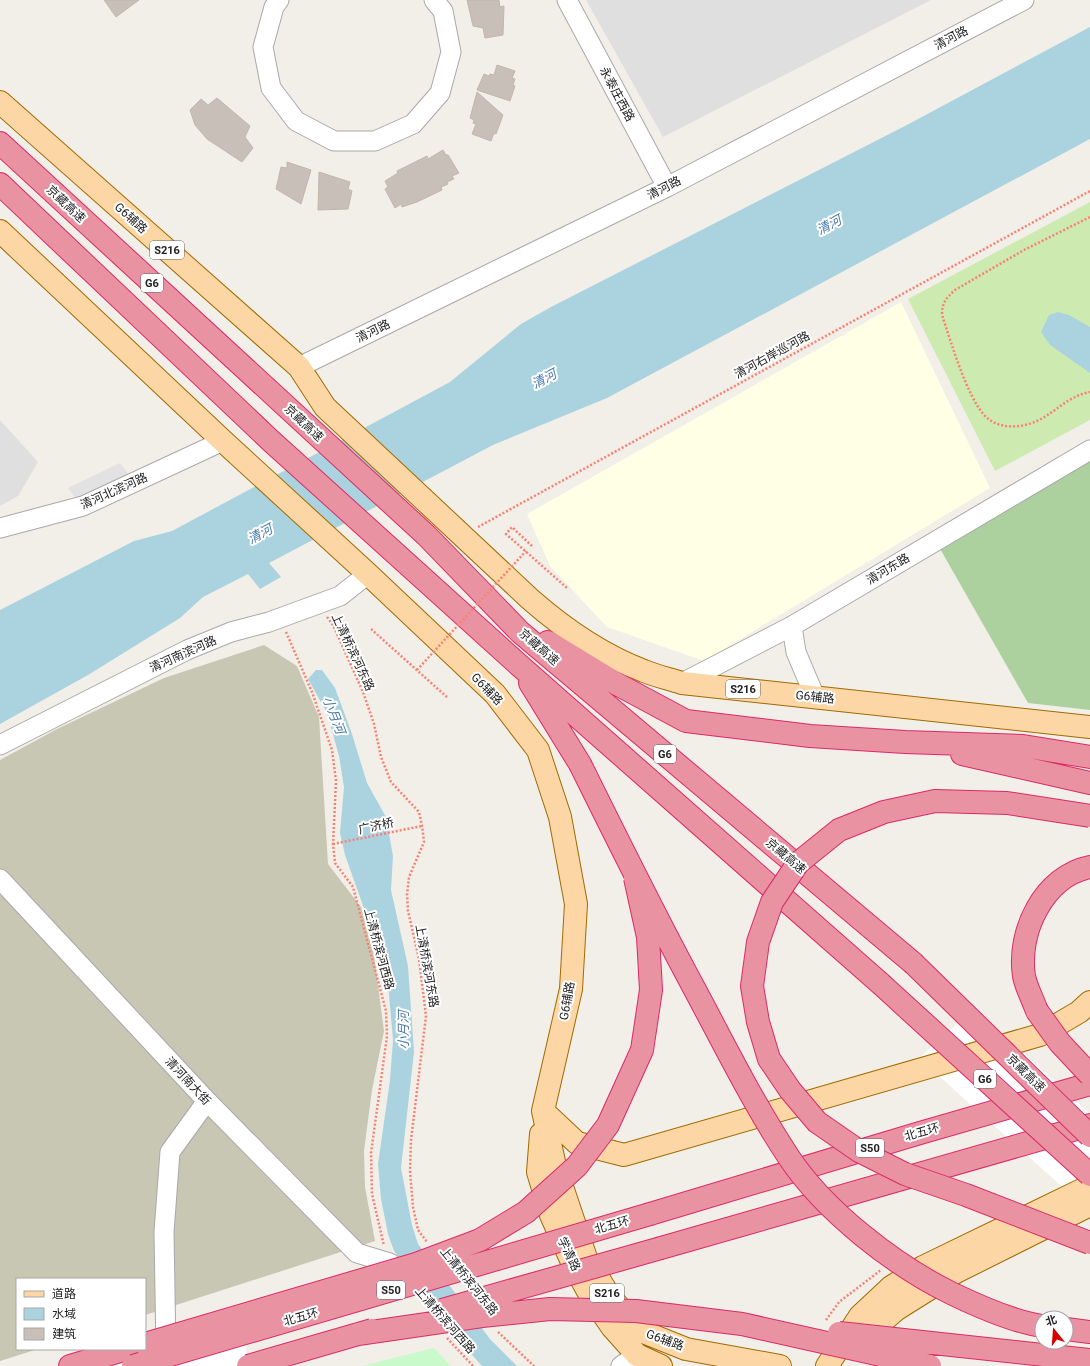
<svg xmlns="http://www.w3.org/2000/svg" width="1090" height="1366" font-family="Roboto,'Noto Sans SC',sans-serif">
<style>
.residential{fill:#e0dfdf}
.education{fill:#ffffe5}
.construction{fill:#c7c7b4}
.grass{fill:#cdebb0}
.forest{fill:#add19e}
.park{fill:#c8facc}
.parking{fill:#e2e2e2}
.water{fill:#aad3df}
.pier{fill:#fff}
.building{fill:#c7bfb8;stroke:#c4b6ab}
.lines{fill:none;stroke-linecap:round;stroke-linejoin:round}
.minor-casing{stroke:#a9a9a9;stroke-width:21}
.major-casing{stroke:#a06b00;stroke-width:24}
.highway-casing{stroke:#dc2a67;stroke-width:24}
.path{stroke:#fa8072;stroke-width:2.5;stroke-dasharray:2 2;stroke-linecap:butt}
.minor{stroke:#fff;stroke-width:19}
.major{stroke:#fcd6a4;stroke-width:22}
.highway{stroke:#e892a2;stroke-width:22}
.highway-bridge-casing{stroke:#dc2a67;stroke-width:24;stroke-linecap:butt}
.path-bridge{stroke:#fa8072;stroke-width:2.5;stroke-dasharray:2 2;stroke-linecap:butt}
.highway-bridge{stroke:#e892a2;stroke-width:22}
.labels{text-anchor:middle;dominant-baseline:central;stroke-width:4;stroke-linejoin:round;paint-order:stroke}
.shield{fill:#fff;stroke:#646464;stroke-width:1}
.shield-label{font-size:11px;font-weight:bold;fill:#222}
.street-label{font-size:12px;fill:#222;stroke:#fff}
.water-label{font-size:13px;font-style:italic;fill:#4a7aab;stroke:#fff}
</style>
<rect width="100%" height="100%" fill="#f2efe9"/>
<path class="residential" d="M586,0H931L663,137Z
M0,420L38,462L18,496L0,506Z"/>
<path class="education" d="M901,302L990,488L704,661L607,627L550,566L527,514Z"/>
<path class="construction" d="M264,645L297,666L319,717L328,864L361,907L374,955L384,1031L372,1090L364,1151L365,1187L375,1241L145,1315V1279H17V1349H38L0,1361V760L57,729L164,678Z"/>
<path class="grass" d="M1090,202V420L995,471L908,299Z"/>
<path class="forest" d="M1090,458V710L1028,703L939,547Z"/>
<path class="park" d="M434,1348L451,1366H362Z"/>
<path class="parking" d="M120,463L133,480L79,503L68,488Z"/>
<path class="water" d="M1090,27V139L607,398L493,445L269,563L281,577L260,589L248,574L203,597L180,618L88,675L0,724V610L134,541L172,531L450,382L521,324L551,307L905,126Z
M1058,312L1069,315L1090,327V373L1050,345L1041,332L1049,315Z
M316,670H322L335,688L352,734L367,783L386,817L393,856L391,890L408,966L414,1052L401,1168L412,1225L418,1244L490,1339L517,1366H482L460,1341L394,1251L388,1234L381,1199L378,1164L390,1080L393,1040L387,973L345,855L340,833L344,787L339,756L327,713L308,679Z"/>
<path class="pier" d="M975,1008L1090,1114V1212L919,1058Z
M245,1319L247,1366H61Z"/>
<path class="building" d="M104,0H139L116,17Z
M467,0H499L500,7L504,6L503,35L485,38L483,28L473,26Z
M497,65L515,71L512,78L515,79L513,85L515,86L510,101L477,90L484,74L489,76L490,74L494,75Z
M477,92L503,115L496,134L494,133L491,141L472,134L476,124L473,123L474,120L470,118Z
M217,98L250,126L245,137L253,148L242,162L207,139L195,125L190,110L201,99L208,105Z
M443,150L446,155H448L459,173L452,176L454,179L447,182L448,184L441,187L442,190L417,202L402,207L401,204L395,208L385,189L388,187L385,181L398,173L397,171L427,156L428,159Z
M287,162L311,170L301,204L276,189L281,167L287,168Z
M319,172L350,182L348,189L352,191L348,209L318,210Z"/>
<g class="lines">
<g class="minor-casing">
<path id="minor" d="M279,0L274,7L263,47L271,88L296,121L334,141H375L413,124L440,93L451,52L443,11L434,0
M567,0L667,187
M299,367L667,187L1024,0
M0,528L83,506L223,441
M792,626L796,652L815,697
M682,683L792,626L1090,450
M0,745L187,650L231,632L269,622L340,596L368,574
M0,879L207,1101L357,1253L390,1263
M166,1353L164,1232L170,1152L207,1101
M621,1366L637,1355"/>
</g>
<g class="major-casing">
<path id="major" d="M0,102L299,367L325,407L530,599C563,628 602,655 644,671C656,676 670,679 682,683L1090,727
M0,231L223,441L368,574L495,694L538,750L560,817L576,904L571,989L543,1111L555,1166L586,1258L610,1297L641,1331L686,1349L780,1366
M543,1111L577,1143L624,1155L1040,1035L1079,1012L1090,1002
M541,1134L538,1172L551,1215L572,1262L590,1295L612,1327L637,1355L661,1366
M855,1345L897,1309L956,1272L1090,1205
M827,1366L860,1316L891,1287L923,1267L1090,1186"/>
</g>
<g class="highway-casing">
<path id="highway" d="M0,143L427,536L520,632L913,963
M0,184L271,441L519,665L881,984
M548,642L617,684L686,721L810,736L905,742L1023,746L1090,757
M530,683L580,764
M962,754L1090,783
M1037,1011C1033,1000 1026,987 1024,976C1017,932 1044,876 1090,867
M650,1214L920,1133L1090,1084
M661,1248L1090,1125
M1066,1329L1090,1332
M70,1366L127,1349"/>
</g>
<path class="path" d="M1090,217L1024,250L955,290C946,298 942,303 942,315C951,342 967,397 985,416C999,430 1021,428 1037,421C1056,412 1068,396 1090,392
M478,527L1090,191
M532,546L512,527L506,534L567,588
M327,617L333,625L363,692L374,724L381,757L391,782L419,812L422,826L424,842L409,877L407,895L408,911L419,959L426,1016L411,1140L410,1171L413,1207L418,1230L427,1242
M371,629L448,698
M286,632L312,692L332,750L336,781L333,844L335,863L353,887L386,1011L387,1036L371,1153L372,1194L384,1246
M333,844L422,826
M826,1320L839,1302L881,1270
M498,1332L534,1366
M447,1338L473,1366"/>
<use href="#minor" class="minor"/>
<use href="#major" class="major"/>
<use href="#highway" class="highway"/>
<g class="highway-bridge-casing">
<path id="highway-bridge" d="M580,764C617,839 654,914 694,988C724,1044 753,1103 788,1156C824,1211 895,1266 953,1294C978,1306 1015,1322 1042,1326
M1090,816L1007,803L935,801L884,812L839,830L798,863L772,902L758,942L752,986L758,1022L769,1059L790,1090L817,1122L859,1151L905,1174L966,1195L1090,1243
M913,963L1090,1136
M881,984L1090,1175
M1037,1011L1060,1043L1090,1075
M442,1310L661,1248
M839,1333L1090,1360
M358,1334L482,1316L550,1309L636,1311L742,1324L930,1366
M145,1344L416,1264L480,1240L526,1212L577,1166L608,1125L642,1050L651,990L648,937L635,878
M133,1366L650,1214
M248,1366L372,1330"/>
</g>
<path class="path-bridge" d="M417,670L526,551"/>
<use href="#highway-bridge" class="highway-bridge"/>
</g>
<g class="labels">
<g class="shield">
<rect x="150" y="241" width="34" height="18" rx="3"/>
<rect x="141" y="274" width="22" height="18" rx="3"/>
<rect x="726" y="680" width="34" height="18" rx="3"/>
<rect x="654" y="745" width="22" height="18" rx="3"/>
<rect x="974" y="1070" width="22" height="18" rx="3"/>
<rect x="856" y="1139" width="28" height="18" rx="3"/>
<rect x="377" y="1281" width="28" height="18" rx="3"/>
<rect x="590" y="1284" width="34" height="18" rx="3"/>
</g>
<g class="shield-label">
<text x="167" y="250">S216</text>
<text x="152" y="283">G6</text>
<text x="743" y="689">S216</text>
<text x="665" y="754">G6</text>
<text x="985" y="1079">G6</text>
<text x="870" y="1148">S50</text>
<text x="391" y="1290">S50</text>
<text x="607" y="1293">S216</text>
</g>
<g class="street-label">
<text transform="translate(951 38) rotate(-28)">清河路</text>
<text transform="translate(617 94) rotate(62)">永泰庄西路</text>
<text transform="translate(664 188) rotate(-27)">清河路</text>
<text transform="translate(66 204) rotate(43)">京藏高速</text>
<text transform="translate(131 218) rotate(42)">G6辅路</text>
<text transform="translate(373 331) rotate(-26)">清河路</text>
<text transform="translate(772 355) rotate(-29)">清河右岸巡河路</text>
<text transform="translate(304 423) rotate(43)">京藏高速</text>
<text transform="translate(114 491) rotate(-24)">清河北滨河路</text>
<text transform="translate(888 569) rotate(-31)">清河东路</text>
<text transform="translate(539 647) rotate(41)">京藏高速</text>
<text transform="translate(353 652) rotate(65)">上清桥滨河东路</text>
<text transform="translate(183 654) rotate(-24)">清河南滨河路</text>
<text transform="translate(487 689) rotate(46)">G6辅路</text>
<text transform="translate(815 697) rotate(6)">G6辅路</text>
<text transform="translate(376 826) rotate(-12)">广济桥</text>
<text transform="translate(786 856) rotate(40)">京藏高速</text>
<text transform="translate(379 949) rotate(75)">上清桥滨河西路</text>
<text transform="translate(427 966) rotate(80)">上清桥滨河东路</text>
<text transform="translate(567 1001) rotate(-80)">G6辅路</text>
<text transform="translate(1026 1073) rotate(44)">京藏高速</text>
<text transform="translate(188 1081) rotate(47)">清河南大街</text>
<text transform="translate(922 1132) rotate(-16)">北五环</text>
<text transform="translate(612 1225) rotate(-16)">北五环</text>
<text transform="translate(569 1254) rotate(64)">学清路</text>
<text transform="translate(469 1281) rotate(51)">上清桥滨河东路</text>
<text transform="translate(301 1317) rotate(-16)">北五环</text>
<text transform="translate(445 1320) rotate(49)">上清桥滨河西路</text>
<text transform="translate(665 1340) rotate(20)">G6辅路</text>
</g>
<g class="water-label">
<text transform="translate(829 225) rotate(-28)">清河</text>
<text transform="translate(544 379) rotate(-28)">清河</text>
<text transform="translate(260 534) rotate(-28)">清河</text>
<text transform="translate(334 715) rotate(69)">小月河</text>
<text transform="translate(403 1030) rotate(-90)">小月河</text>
</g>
</g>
<rect x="16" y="1278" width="130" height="72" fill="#ffffff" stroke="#a7a7a7"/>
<rect x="24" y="1291" width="20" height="6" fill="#fcd6a4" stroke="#a7a7a7"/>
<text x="52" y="1298" font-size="12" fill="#222222">道路</text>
<rect x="24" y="1308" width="20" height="12" fill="#aad3df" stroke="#a7a7a7"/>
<text x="52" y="1318" font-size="12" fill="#222222">水域</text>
<rect x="24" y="1328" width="20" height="12" fill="#c7bfb8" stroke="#a7a7a7"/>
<text x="52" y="1338" font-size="12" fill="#222222">建筑</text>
<g transform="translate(1054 1330) rotate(343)"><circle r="19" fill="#ffffff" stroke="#a7a7a7"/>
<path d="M0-3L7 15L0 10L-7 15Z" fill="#d40000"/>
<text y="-6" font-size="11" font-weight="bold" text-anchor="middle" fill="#222222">北</text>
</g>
</svg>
